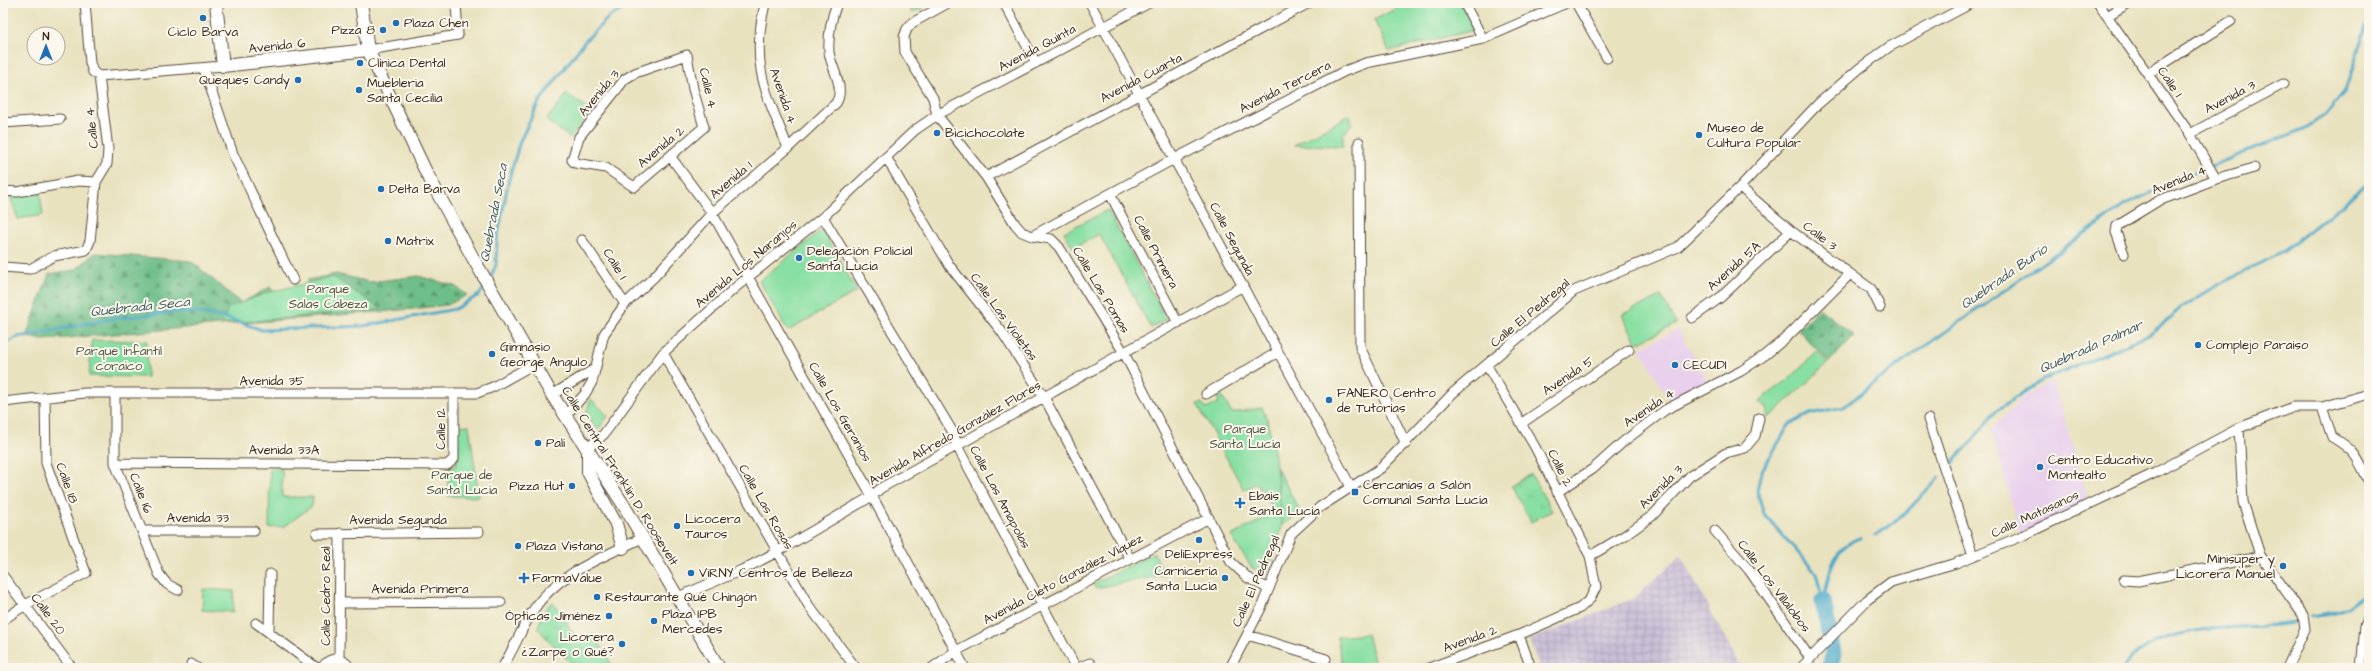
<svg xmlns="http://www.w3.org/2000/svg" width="2372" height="671" font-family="'Architects Daughter',sans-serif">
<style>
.built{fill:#e9d1ed}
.industrial{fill:url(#industrial-grid)}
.grass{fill:url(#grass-tufts);stroke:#628460}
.forest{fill:url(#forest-firs);stroke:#547454}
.park{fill:#88dfa3;stroke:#628460}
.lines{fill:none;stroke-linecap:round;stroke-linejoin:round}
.stream{stroke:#48a7c7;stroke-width:3}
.river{stroke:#48a7c7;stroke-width:17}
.minor-casing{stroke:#554636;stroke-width:11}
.secondary-casing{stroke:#554636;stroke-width:14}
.minor{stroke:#fff;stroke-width:9}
.secondary{stroke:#fff;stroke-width:12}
.poi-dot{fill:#1f6fb2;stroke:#fbf7ec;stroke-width:1.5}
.labels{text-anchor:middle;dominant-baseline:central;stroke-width:4;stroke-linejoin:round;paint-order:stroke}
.poi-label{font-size:13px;fill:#3b2a1e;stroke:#fbf7ec;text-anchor:start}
.street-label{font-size:13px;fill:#3b2a1e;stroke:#fbf7ec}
.park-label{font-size:13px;fill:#4e573f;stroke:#fbf7ec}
.water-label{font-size:14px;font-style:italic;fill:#405c62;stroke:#fbf7ec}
</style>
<defs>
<pattern id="industrial-grid" width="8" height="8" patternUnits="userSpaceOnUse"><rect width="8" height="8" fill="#c9bfd7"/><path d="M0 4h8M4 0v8" fill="none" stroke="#aea4b8"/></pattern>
<pattern id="grass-tufts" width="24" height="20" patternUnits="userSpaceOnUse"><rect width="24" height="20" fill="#88dfa3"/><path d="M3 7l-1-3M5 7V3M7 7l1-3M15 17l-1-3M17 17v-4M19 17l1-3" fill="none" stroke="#76c08c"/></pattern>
<pattern id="forest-firs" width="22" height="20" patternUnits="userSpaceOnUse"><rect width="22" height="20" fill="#6ebe89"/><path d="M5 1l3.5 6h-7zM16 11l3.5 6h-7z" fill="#5c9b6f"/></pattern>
</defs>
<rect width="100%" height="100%" fill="#fbf7ec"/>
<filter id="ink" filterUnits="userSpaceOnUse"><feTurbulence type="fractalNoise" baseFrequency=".025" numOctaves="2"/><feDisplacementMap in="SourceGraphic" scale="8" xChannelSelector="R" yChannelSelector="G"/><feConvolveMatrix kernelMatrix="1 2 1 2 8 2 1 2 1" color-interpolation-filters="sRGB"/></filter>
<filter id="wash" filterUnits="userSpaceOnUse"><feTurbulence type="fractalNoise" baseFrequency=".012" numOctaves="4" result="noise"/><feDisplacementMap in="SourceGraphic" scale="16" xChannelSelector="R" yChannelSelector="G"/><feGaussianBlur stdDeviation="0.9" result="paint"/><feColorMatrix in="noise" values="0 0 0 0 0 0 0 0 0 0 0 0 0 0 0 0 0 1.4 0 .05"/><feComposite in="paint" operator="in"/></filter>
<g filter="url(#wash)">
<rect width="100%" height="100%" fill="#e9e2bf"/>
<path class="built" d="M1678,329L1709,383L1670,402L1640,348Z
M2053,381L2090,504L2020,534L1991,429L2025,395Z"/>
<path class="industrial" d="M1681,555L1741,668H1540L1529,640L1634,598Z"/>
<path class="grass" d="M906,3H920L923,8L912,13Z
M1277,468L1301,513L1282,525Z
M1531,474L1552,511L1531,522L1511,486Z
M553,602L579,642L592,633L614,668H571L573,665L537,628L547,607Z"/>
<path class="forest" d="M95,253L191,261L241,303L270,287L284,307L312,298L307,280L336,274L370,282L418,276L455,286L467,295L448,305L413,309L42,340L26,337L49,274L75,270Z
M1819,308L1854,336L1829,362L1798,330Z"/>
<path class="park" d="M1407,3H1461L1474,30L1389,51L1374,20Z
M567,94L592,111L570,138L546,120Z
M1350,115L1352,124L1343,135V146L1294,145Z
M40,193L43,215L18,219L10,196Z
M1108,210L1166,319L1151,328L1099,234L1073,248L1064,232Z
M822,230L857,291L788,331L759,281Z
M333,277L381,309L222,324L228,308L269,292Z
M1661,296L1676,324L1637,343L1622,315Z
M92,340L147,341V377L89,376Z
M1817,352L1828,363L1769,418L1766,406L1758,402L1789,379Z
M1220,393L1232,413L1262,408L1267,418L1275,456L1282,527L1270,569L1265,574L1252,568L1231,536L1274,513L1257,483L1244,490L1197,404L1202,403L1207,409L1219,402L1217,396Z
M591,399L608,416L598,430L586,413Z
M469,425L479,497L448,496V470L456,465V426Z
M270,468H282V497H313L312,506L284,527L269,528Z
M1154,553L1165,575L1095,588L1093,584Z
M203,589L234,591L233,612L202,610Z
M1367,634L1376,668H1343L1337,637Z"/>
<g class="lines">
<path class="stream" d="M489,281L496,265L497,239L509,179L520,141L539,102L585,41L610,16L638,3
M3,344L18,337L111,319L175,312L203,313L233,320L262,330L364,326L455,309L479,295L486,285
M1952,463L1968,446L1997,410L2042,380L2147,336L2181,308L2216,286L2283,252L2369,183
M1875,535C1902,521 1919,498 1939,477
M1824,599C1829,573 1832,546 1861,538
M1823,601L1816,573L1764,514L1757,491L1761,472L1789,425L1810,414L1844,407L1883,376L2125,205L2191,174L2304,129L2325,115L2345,91L2369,18
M2310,616C2322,614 2340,613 2350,606C2359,600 2356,597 2369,591
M2124,668C2156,619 2243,631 2294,623"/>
<path class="river" d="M1823,601L1833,653L1830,668"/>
</g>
</g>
<g filter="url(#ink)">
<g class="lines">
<g class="minor-casing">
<path id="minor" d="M85,3L90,63L93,72L99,76
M948,3L912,23L907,29L904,37L905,52L933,98L937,115L986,177L1015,224L1022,232L1032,236L1051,239L1059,247L1124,353L1231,562L1248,578L1269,589
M1004,3L1036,63
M1090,3L1351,487
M1464,3L1483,39
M1576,3L1607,58
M2098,3L2190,134L2216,179
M765,4C750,66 766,92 788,148
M2107,16L2129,3
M368,50L458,35L456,3
M687,55L693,89L704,127L634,187L606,168L575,163L572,160L579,137L625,79L635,73Z
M204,69L233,154L293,280
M2149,73L2231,21
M99,76L223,66
M3,123L60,119
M2190,134L2283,84
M1359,142L1360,347L1406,444
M670,156L712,213L872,496L965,668
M886,157L949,265L1002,332L1044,397L1130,559
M986,177L1309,3
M1740,187L1791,231L1871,289L1880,307
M3,191L17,192L78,181L96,182
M1110,194L1178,323
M823,217L954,434L957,446L1076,668
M1032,236L1174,159L1345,71L1366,63L1483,39L1566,3
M582,240L625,304
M2124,254L2116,232L2117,226L2158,201L2216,179L2254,168
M3,267L30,269L54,256L86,250L90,241L96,182L107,164L108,149L99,76
M1692,318L1721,297L1791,231
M663,353L809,606L856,668
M115,393V463L159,574L167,584L178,590
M1206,394L1278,352
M552,395L596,368
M3,402L85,393H477L493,387L534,364
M2322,407L2332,437C2356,451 2357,457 2369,482
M566,415L585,394L592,382L604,334L625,304L654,277L712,213L788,148L836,103C846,88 831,68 829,52C828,35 831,19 837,3
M1928,419L1973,556
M1522,423L1629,350
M2239,428L2243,502L2260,555L2303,615L2305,629L2287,668
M588,448L604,434L663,353L736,287L823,217L915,130L937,115L1149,3
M115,463L447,465L454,459V395
M1557,492L1593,469L1623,442L1665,410L1741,371L1765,355L1789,335L1850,274
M142,531H254
M1715,531L1749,570L1810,658
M317,534L479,532
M1590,556L1627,534L1652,516L1690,476L1726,453L1745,448L1755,436L1759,418
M3,576L72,668
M2124,580L2138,581L2249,559L2260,555
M678,597L742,570L777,552L872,496L881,488L1243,286
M339,603L501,602
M3,620L25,605L86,573L46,463L45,397
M256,623L317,668
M269,632L270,574
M1248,635L1326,659
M1519,635L1531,668
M339,659L340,533
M191,664L197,668
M322,668C329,656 343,656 350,668
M502,668C514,649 522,627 534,609C559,572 604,557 642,538
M932,668L956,651L1209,518
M1078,668L1090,663
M1230,668L1261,608L1291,534L1320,507L1381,468L1453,393L1574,291L1678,247L1740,187L1818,104L1860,68L1889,47L1972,3
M1429,668L1519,635L1580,608L1590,599L1596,587L1590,556L1535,447L1487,366
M1801,668L1867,600L1891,582L1956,563L2022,536L2155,473L2239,428L2265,418L2294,407H2322L2369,394
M2361,668L2365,626L2369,617"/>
</g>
<g class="secondary-casing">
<path id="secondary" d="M216,3L223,66L368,50
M361,3L368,50L426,172L473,258L552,395L623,504L719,668
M588,448V472L616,524L623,548"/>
</g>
<use href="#minor" class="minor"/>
<use href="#secondary" class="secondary"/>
</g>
</g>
<g class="poi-dot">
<circle cx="203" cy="18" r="4"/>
<circle cx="396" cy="23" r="4"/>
<circle cx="383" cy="30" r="4"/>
<circle cx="360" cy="63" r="4"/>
<circle cx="298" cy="80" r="4"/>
<circle cx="359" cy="90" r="4"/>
<circle cx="937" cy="133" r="4"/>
<circle cx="1699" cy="135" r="4"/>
<circle cx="381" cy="189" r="4"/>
<circle cx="388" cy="241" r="4"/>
<circle cx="799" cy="258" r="4"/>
<circle cx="2198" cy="345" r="4"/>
<circle cx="492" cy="354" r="4"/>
<circle cx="1675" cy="365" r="4"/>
<circle cx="1329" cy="400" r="4"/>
<circle cx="538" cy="443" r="4"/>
<circle cx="2040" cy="467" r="4"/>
<circle cx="572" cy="486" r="4"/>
<rect x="1351" y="488" width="8" height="8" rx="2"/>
<path d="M1238 497h4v4h4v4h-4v4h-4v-4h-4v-4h4z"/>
<circle cx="677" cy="526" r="4"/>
<circle cx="1199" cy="540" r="4"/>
<circle cx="518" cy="546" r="4"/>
<circle cx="2283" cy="566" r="4"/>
<circle cx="691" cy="573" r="4"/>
<path d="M522 572h4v4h4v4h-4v4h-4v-4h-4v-4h4z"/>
<circle cx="1225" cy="578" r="4"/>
<circle cx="597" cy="597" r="4"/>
<circle cx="609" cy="616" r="4"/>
<circle cx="654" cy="621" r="4"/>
<circle cx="622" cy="644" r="4"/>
</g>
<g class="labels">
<g class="poi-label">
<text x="404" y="23">Plaza Chen</text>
<text x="375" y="30" text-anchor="end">Pizza 8</text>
<text x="203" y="32" text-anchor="middle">Ciclo Barva</text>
<text x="368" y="63">Clínica Dental</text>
<text x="290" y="80" text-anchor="end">Queques Candy</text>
<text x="367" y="83">Muebleria<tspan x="367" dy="15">Santa Cecilia</tspan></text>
<text x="1707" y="128">Museo de<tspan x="1707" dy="15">Cultura Popular</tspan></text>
<text x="945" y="133">Bicichocolate</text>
<text x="389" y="189">Delta Barva</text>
<text x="396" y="241">Matrix</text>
<text x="807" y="251">Delegación Policial<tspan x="807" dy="15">Santa Lucía</tspan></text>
<text x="2206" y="345">Complejo Paraiso</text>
<text x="500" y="347">Gimnasio<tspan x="500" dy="15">George Angulo</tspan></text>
<text x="1683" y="365">CECUDI</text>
<text x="1337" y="393">FANERO Centro<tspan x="1337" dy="15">de Tutorías</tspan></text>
<text x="546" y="443">Palí</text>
<text x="2048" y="460">Centro Educativo<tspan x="2048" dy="15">Montealto</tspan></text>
<text x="1363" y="485">Cercanías a Salón<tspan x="1363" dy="15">Comunal Santa Lucía</tspan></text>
<text x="564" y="486" text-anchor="end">Pizza Hut</text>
<text x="1249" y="496">Ebais<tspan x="1249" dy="15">Santa Lucía</tspan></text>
<text x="685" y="519">Licocera<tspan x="685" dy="15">Tauros</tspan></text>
<text x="526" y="546">Plaza Vistana</text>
<text x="1199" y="554" text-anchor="middle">DeliExpress</text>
<text x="2275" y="559" text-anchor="end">Minisuper y<tspan x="2275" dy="15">Licorera Manuel</tspan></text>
<text x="1217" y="571" text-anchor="end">Carnicería<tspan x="1217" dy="15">Santa Lucía</tspan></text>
<text x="699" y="573">ViRNY Centros de Belleza</text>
<text x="532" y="578">FarmaValue</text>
<text x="605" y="597">Restaurante Qué Chingón</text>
<text x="662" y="614">Plaza IPB<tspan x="662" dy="15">Mercedes</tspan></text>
<text x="601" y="616" text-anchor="end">Ópticas Jiménez</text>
<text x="614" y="637" text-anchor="end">Licorera<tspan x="614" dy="15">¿Zarpe o Qué?</tspan></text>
</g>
<g class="street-label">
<text transform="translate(277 46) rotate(-6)">Avenida 6</text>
<text transform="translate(1037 48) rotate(-28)">Avenida Quinta</text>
<text transform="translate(1141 78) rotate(-28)">Avenida Cuarta</text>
<text transform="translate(2170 82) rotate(56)">Calle 1</text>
<text transform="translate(1285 87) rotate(-27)">Avenida Tercera</text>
<text transform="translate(708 88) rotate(77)">Calle 4</text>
<text transform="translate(599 93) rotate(-50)">Avenida 3</text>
<text transform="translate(783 96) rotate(71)">Avenida 4</text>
<text transform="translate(2230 97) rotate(-28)">Avenida 3</text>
<text transform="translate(92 128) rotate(-96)">Calle 4</text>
<text transform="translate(661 147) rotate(-40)">Avenida 2</text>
<text transform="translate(731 180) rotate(-40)">Avenida 1</text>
<text transform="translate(2179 180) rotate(-22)">Avenida 4</text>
<text transform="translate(1820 236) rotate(37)">Calle 3</text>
<text transform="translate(1232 239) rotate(62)">Calle Segunda</text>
<text transform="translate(1156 252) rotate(62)">Calle Primera</text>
<text transform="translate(615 264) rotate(58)">Calle 1</text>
<text transform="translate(746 264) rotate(-40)">Avenida Los Naranjos</text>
<text transform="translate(1734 266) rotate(-42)">Avenida 5A</text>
<text transform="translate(1101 290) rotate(59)">Calle Las Pomas</text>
<text transform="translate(1530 313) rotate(-40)">Calle El Pedregal</text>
<text transform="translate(1004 317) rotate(54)">Calle Las Violetas</text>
<text transform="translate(1568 376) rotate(-34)">Avenida 5</text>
<text x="272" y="381">Avenida 35</text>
<text transform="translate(1649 408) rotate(-34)">Avenida 4</text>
<text transform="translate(840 412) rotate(60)">Calle Los Geranios</text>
<text transform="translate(441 429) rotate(-90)">Calle 12</text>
<text transform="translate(955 433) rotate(-30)">Avenida Alfredo González Flores</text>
<text x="284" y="450">Avenida 33A</text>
<text transform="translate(1560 468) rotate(64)">Calle 2</text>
<text transform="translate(620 476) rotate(58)">Calle Central Franklin D. Roosevelt</text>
<text transform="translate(67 483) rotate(70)">Calle 18</text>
<text transform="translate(1661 487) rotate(-45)">Avenida 3</text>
<text transform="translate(141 493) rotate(68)">Calle 16</text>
<text transform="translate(1000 497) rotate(62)">Calle Las Amapolas</text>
<text transform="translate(766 507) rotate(60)">Calle Las Rosas</text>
<text transform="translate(2035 514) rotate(-25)">Calle Matasanos</text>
<text x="198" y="518">Avenida 33</text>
<text x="398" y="520">Avenida Segunda</text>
<text transform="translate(1063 579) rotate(-28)">Avenida Cleto González Víquez</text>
<text transform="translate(1256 581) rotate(-66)">Calle El Pedregal</text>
<text transform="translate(1774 586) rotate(53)">Calle Los Villalobos</text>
<text x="420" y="589">Avenida Primera</text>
<text transform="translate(326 596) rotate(-90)">Calle Cedro Real</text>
<text transform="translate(48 614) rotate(53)">Calle 20</text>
<text transform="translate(1470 639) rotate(-20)">Avenida 2</text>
</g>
<g class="park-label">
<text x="328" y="289">Parque<tspan x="328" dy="15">Salas Cabeza</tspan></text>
<text x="119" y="351">Parque infantil<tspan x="119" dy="15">coraico</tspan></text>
<text x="1245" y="429">Parque<tspan x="1245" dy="15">Santa Lucía</tspan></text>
<text x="462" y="475">Parque de<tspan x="462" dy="15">Santa Lucía</tspan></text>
</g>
<g class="water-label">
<text transform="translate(494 213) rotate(-79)">Quebrada Seca</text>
<text transform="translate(2004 277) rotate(-35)">Quebrada Burío</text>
<text transform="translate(140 307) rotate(-6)">Quebrada Seca</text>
<text transform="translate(2091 347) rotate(-24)">Quebrada Palmar</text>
</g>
</g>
<rect width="2372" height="671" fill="none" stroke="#fbf7ec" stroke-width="16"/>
<g transform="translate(46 46)"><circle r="19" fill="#fbf7ec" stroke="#aea59a"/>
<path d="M0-3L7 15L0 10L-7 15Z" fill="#1f6fb2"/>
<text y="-6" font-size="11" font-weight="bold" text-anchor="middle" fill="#3b2a1e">N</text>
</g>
</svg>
